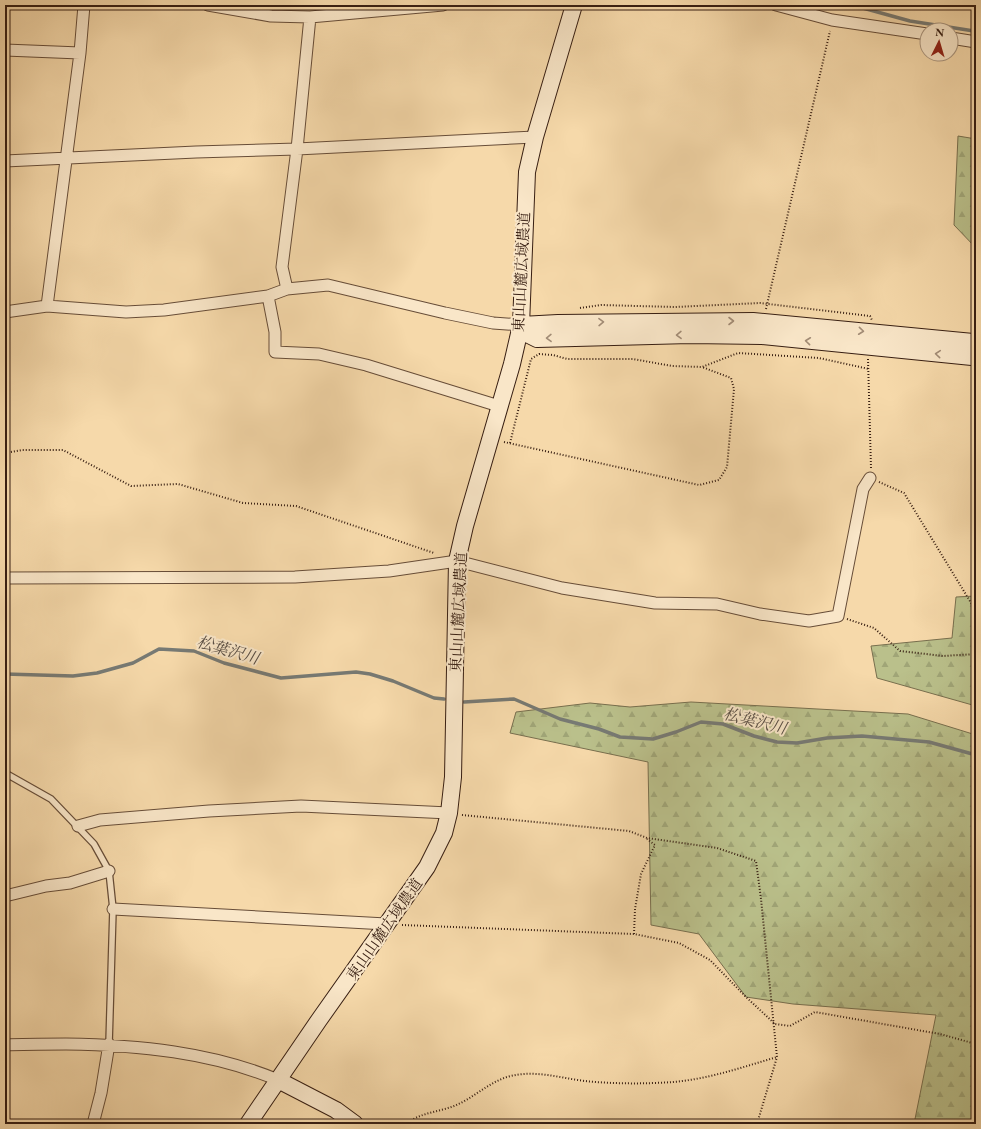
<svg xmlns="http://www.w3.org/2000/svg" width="981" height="1129" font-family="'EB Garamond','Noto Serif JP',serif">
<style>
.forest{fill:url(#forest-firs);stroke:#786f4e}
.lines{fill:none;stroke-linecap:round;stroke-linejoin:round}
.stream{stroke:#777a74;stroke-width:3.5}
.lane-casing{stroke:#674d38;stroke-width:8}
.street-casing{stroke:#674d38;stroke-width:13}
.secondary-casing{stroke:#371e12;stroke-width:18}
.path{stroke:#371e12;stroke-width:2;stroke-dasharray:1 2;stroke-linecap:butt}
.lane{stroke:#f9e6c8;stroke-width:5.5}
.street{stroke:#f9e6c8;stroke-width:11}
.secondary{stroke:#f9e6c8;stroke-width:16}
.oneway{stroke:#a28c76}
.labels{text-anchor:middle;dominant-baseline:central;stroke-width:4;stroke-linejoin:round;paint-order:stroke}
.street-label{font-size:15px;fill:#371e12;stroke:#f9e6c8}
.water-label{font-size:16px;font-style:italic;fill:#574c43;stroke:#f9e6c8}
</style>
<defs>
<pattern id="forest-firs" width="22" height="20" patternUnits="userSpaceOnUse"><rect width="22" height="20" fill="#bac08b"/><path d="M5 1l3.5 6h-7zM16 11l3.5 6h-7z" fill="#a0a577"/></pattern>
</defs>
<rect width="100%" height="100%" fill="#f6d9aa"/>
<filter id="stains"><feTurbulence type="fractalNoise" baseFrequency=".005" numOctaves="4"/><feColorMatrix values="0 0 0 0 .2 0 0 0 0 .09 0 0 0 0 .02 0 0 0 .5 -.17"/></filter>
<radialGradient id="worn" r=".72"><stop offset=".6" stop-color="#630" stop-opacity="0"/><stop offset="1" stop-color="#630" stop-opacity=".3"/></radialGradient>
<path class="forest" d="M958,136L976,139V248L954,225Z
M976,596V706L877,678L871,646L952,638L956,597Z
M691,702L908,714L976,735V1124H914L936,1015L793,1004L746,997L699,934L651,925L648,762L510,733L516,712L590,703L630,707Z"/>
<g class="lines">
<path class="stream" d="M852,5L910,21L974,31
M5,674L73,676L97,673L133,663L159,649L194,651L224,663L281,678L356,672L370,674L393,681L434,698L444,699
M464,702L514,699L560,719L599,729L620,737L653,739L676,732L701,722L723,724L754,736L777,742L797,743L827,738L862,736L929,742L976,755"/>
<g class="lane-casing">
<path id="lane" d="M5,773L51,799L94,844L109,871L113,909L109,1044"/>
</g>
<g class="street-casing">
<path id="street" d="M208,5L271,16L310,17L443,5
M776,5L832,20L927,34
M951,38L976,42
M5,50L80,53
M5,161L196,152L297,149L535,137
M287,289L282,267L297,149L310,17
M268,296L275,332V352L319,354L366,365L499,406
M47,306L80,53L84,5
M5,312L47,306L126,312L164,310L268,296L287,289L328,285L445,313L493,323L521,325
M5,578L295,577L389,571L457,561L562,588L655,603L717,604L760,614L809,621L838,616L863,489L870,478
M78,826L100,820L209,811L301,806L449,813
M5,896L46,886L70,883L109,871
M113,909L386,924
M5,1045C25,1044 46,1044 66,1044C138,1045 211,1052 278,1080
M93,1124L101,1093L109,1044"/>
</g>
<g class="secondary-casing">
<path id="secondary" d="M521,325L558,323L753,321L973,342L976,344
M519,330L537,339L690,335L762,336L972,357L976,355
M278,1080L336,1110L355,1124
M248,1124L319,1020L427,867L444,833L449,813L453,777L457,561L465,526L512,364L521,325L527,172L535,137L574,5"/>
</g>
<path class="path" d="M580,308L601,305L675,307L760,303L870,316L872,320
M766,309L830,31
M868,359L871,468
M504,442L699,485L719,480L727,467L734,389L731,378L702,367L738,353L819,358L869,369
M510,443L531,359L539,354L553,355L567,359H633L672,366L702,367
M5,453L22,450H63L131,486L178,484L243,503L296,506L434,553
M879,482L904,493L976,611
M847,619L874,628L900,651L943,656L976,654
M462,815L629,831L647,838L717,848L756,861L761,899L777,1057L757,1124
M402,925L634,934L679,943L710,960L746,997L775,1024L790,1026L815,1012L940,1034L976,1044
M634,934L635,909L641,874L655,845L647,839
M406,1124C419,1113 438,1112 454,1106C472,1099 488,1083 507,1077C534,1069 559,1078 585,1081C614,1084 645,1084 673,1082C709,1079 743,1067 777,1057"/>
<use href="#lane" class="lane"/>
<use href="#street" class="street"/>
<use href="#secondary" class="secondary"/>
</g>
<defs><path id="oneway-chevron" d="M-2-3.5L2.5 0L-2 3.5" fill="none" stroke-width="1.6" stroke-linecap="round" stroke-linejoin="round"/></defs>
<g class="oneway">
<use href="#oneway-chevron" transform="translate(731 321)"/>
<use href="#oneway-chevron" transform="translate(601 322) rotate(-1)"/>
<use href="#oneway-chevron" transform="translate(861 331) rotate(6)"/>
<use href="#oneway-chevron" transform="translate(679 335) rotate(179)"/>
<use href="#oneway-chevron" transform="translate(549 338) rotate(179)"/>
<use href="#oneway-chevron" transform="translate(808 341) rotate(-174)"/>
<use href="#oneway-chevron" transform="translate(938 354) rotate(-175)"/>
</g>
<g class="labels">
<g class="street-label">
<text transform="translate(521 272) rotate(-87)">東山山麓広域農道</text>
<text transform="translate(458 612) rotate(-87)">東山山麓広域農道</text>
<text transform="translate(384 929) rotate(-55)">東山山麓広域農道</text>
</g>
<g class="water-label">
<text transform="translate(228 650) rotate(16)">松葉沢川</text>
<text transform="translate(755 721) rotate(14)">松葉沢川</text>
</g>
</g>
<rect width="981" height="1129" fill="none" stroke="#f6d9aa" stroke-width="20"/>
<rect x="6" y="6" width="969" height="1117" fill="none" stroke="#371e12" stroke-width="2"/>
<rect x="10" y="10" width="961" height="1109" fill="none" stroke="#371e12"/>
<g transform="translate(939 42) rotate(5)"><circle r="19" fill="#f9e6c8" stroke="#ab967f"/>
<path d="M0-3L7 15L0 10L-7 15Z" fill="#8f2418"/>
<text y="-6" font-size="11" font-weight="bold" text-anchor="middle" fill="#371e12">N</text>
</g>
<rect width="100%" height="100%" filter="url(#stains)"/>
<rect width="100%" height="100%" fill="url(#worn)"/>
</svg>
